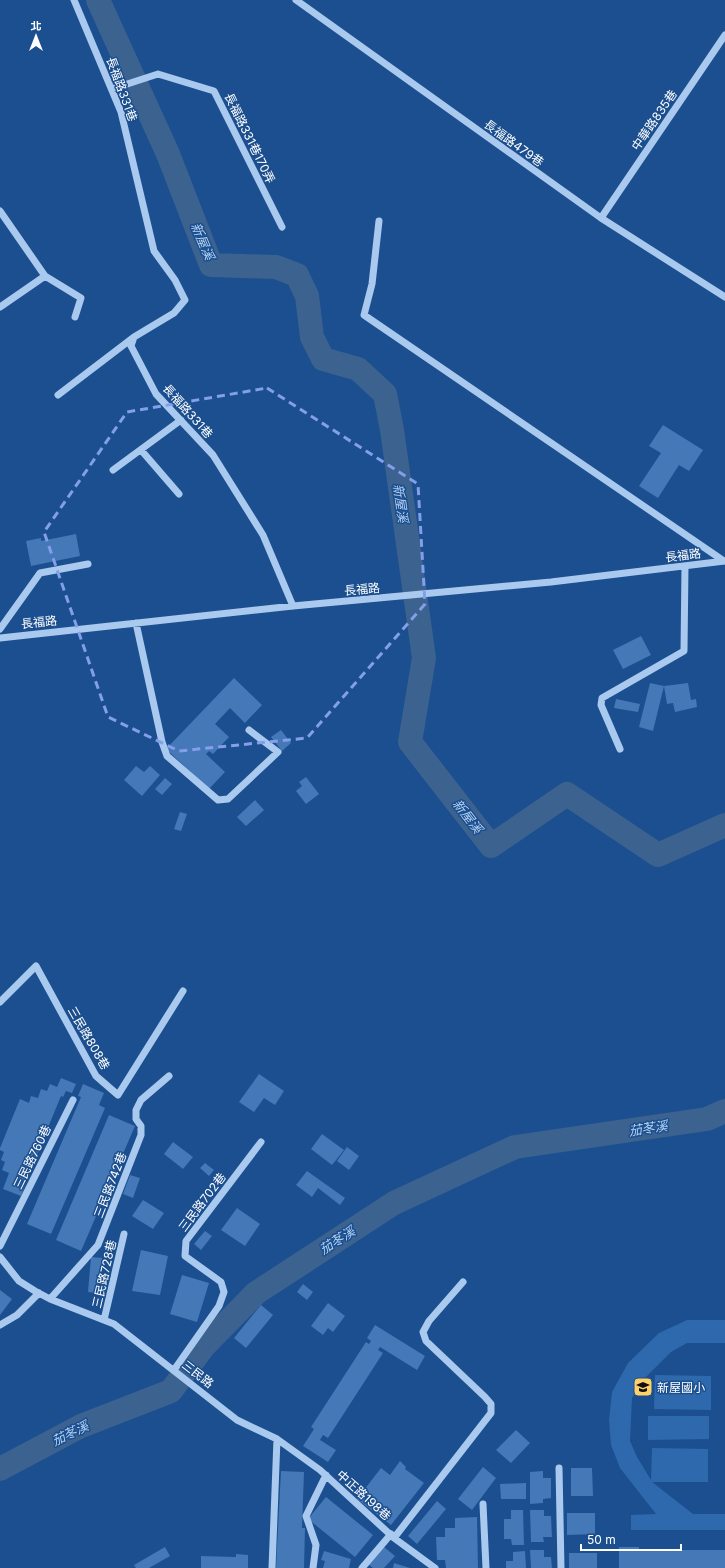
<svg xmlns="http://www.w3.org/2000/svg" width="725" height="1568" font-family="Inter,'Noto Sans TC',sans-serif">
<style>
.green{fill:#2e69ad}
.lines{fill:none;stroke-linecap:round;stroke-linejoin:round}
.river{stroke:#3c6290;stroke-width:24}
.building{fill:#4478b7}
.minor{stroke:#a9c9ee;stroke-width:7}
.marked{fill:none;stroke:#839eea;stroke-width:3;stroke-dasharray:8 5;stroke-linejoin:round}
.labels{text-anchor:middle;dominant-baseline:central;stroke-width:3;stroke-linejoin:round;paint-order:stroke}
.street-label{font-size:12px;fill:#fff;stroke:#1b4f8f}
.poi-label{font-size:12px;fill:#fff;stroke:#1b4f8f;text-anchor:start}
.water-label{font-size:13px;font-style:italic;fill:#b5d3f5;stroke:#1b4f8f}
</style>
<rect width="100%" height="100%" fill="#1b4f8f"/>
<path class="green" d="M687,1320H725V1343H687L671,1352L641,1382L632,1398L630,1441L637,1457L651,1480L652,1448L708,1449V1482H652L693,1514H725V1530H631V1515L656,1514L620,1468L611,1445L609,1420L612,1392L628,1363L659,1333Z
M655,1375L711,1376V1410L654,1409Z
M648,1416H709V1439L648,1440Z"/>
<g class="lines">
<path class="river" d="M98,0L168,154L211,265L276,267L297,275L307,296L312,337L323,359L358,369L385,394L392,430L424,658L410,742L491,846L567,794L658,855L725,825
M0,1469L81,1426L171,1391L204,1346L256,1293L394,1203L515,1147L707,1119L725,1111"/>
</g>
<path class="building" d="M663,425L703,450L689,471L679,465L658,498L639,486L661,453L649,446Z
M76,534L80,556L31,566L26,541L41,538V541Z
M641,636L651,655L623,669L613,650Z
M234,678L262,705L245,723L230,708L215,724L229,737L213,754L209,751L206,754L225,772L209,789L166,749Z
M650,683L664,686L653,731L639,727Z
M688,683L691,700L696,699L697,707L675,712L673,703L667,704L664,686Z
M616,699L640,704L638,712L614,708Z
M281,730L291,743L282,751L271,737Z
M136,766L144,772L150,766L160,775L142,796L124,780Z
M306,777L319,794L306,804L296,791L302,786L299,782Z
M165,778L172,784L162,795L155,789Z
M255,800L264,810L246,826L237,817Z
M180,812L187,814L181,831L174,829Z
M259,1074L284,1091L275,1105L264,1098L254,1112L239,1102Z
M61,1078L76,1084L72,1093L66,1091L63,1097L61,1096L33,1164L29,1162L23,1178L27,1180L21,1196L3,1189L9,1173L2,1170L5,1162L1,1160L4,1152L0,1150V1148L20,1099L29,1103L31,1096L38,1098L41,1089L47,1091L50,1084L57,1087Z
M83,1084L104,1093L99,1105L105,1108L51,1234L27,1224L81,1097L78,1096Z
M109,1115L135,1126L81,1251L56,1240Z
M322,1134L344,1150L332,1165L311,1149Z
M173,1142L193,1157L183,1169L164,1154Z
M347,1147L359,1156L349,1170L337,1161Z
M205,1163L214,1170L209,1176L200,1168Z
M307,1171L345,1198L340,1205L318,1188L312,1197L296,1185Z
M130,1175L140,1178L133,1198L123,1194Z
M143,1200L164,1213L153,1229L132,1216Z
M237,1208L260,1224L245,1246L221,1230Z
M205,1231L212,1236L201,1250L194,1244Z
M141,1250L168,1256L160,1295L132,1291Z
M91,1257L102,1258L98,1293L88,1292Z
M182,1275L209,1283L197,1322L170,1314Z
M303,1284L313,1292L307,1300L297,1292Z
M0,1290L12,1299L0,1315Z
M328,1303L345,1316L333,1332L328,1328L323,1335L311,1326Z
M261,1305L273,1315L246,1348L234,1338Z
M375,1325L425,1356L417,1370L380,1347L378,1350L383,1353L328,1438L323,1435L320,1440L336,1450L328,1462L303,1446L314,1429L311,1427L366,1342L369,1344L371,1341L367,1338Z
M516,1430L530,1443L511,1463L496,1450Z
M400,1461L406,1467L405,1469L424,1483L391,1525L357,1499L381,1468L390,1475Z
M483,1467L496,1478L472,1510L458,1499Z
M571,1468H592L593,1496H571Z
M281,1471L304,1472L302,1528H305L304,1568H276Z
M543,1471V1478H551V1498L543,1499V1503L530,1504V1472Z
M526,1483V1499H501L500,1484Z
M326,1497L373,1535L355,1557L308,1519Z
M437,1501L446,1509L417,1544L408,1536Z
M511,1510H523L524,1545H512L511,1539H504V1519H511Z
M530,1510H544V1516H551L552,1537H543L544,1542H531Z
M567,1513H595V1534L567,1535Z
M477,1517L478,1568H446L445,1560H437L436,1537H445V1528H455V1518Z
M165,1547L170,1556L149,1568H136L134,1565Z
M384,1547L395,1556L384,1568H373L368,1564Z
M619,1547H639V1550H725V1568H619Z
M530,1550H544V1557H551L552,1568H531Z
M324,1551L351,1559L349,1568H323L325,1561L321,1560Z
M525,1551L526,1568H506V1561H513V1552Z
M569,1553H597V1568H569Z
M236,1554L248,1555V1568H201V1556L236,1557Z
M394,1563L410,1568H393Z"/>
<g class="lines">
<path class="minor" d="M74,0L121,112L154,251L175,280L185,300L174,313L134,337L131,346L156,394L213,455L263,535L293,606
M296,0L601,218L725,297
M112,89L158,74L214,91L282,227
M0,211L45,276L0,307
M601,218L725,35
M379,221L372,284L364,315L724,561
M45,276L81,298L75,317
M58,395L134,337
M141,450L179,494
M113,470L181,420
M136,623L162,742L167,756L218,800L228,799L278,752L249,730
M0,629L40,573L88,564
M0,638L293,606L551,582L725,561
M620,749L601,705L602,698L684,651L685,566
M0,1002L36,966L96,1076L118,1095L183,991
M0,1246L73,1100
M0,1257L19,1281L35,1291L50,1299L114,1324L237,1420L277,1439L272,1568
M50,1299L98,1245L141,1135V1126L136,1119V1110L141,1100L169,1076
M104,1320L124,1234
M0,1325L17,1315L39,1293
M174,1370L219,1306L224,1292L221,1282L185,1256L186,1241L261,1142
M277,1439L320,1470L394,1538L435,1568
M559,1468L561,1568
M483,1504L486,1568
M394,1538L491,1413V1404L485,1397L426,1341L423,1332L429,1321L463,1282
M313,1568L316,1545L306,1516L326,1475
M362,1568L391,1534"/>
</g>
<path class="marked" d="M267,388L418,484L425,604L307,738L179,751L108,717L44,532L127,412Z"/>
<defs>
<g id="school-square" transform="scale(1)"><rect x="-9" y="-9" width="18" height="18" rx="4" fill="#ffd166" stroke="#1b4f8f"/><path d="M0-5L7-2L0 1L-7-2ZM-4 1L0 2.5L4 1V4Q0 6-4 4Z" fill="#111"/></g>
</defs>
<g fill-rule="evenodd">
<use href="#school-square" x="643" y="1387"/>
</g>
<g class="labels">
<g class="street-label">
<text transform="translate(122 89) rotate(70)">長福路331巷</text>
<text transform="translate(654 120) rotate(-56)">中華路835巷</text>
<text transform="translate(250 138) rotate(64)">長福路331巷170弄</text>
<text transform="translate(514 143) rotate(36)">長福路479巷</text>
<text transform="translate(188 411) rotate(48)">長福路331巷</text>
<text transform="translate(683 555) rotate(-7)">長福路</text>
<text transform="translate(362 589) rotate(-5)">長福路</text>
<text transform="translate(39 622) rotate(-6)">長福路</text>
<text transform="translate(89 1038) rotate(60)">三民路808巷</text>
<text transform="translate(32 1157) rotate(-64)">三民路760巷</text>
<text transform="translate(110 1185) rotate(-69)">三民路742巷</text>
<text transform="translate(202 1202) rotate(-53)">三民路702巷</text>
<text transform="translate(104 1274) rotate(-77)">三民路728巷</text>
<text transform="translate(198 1374) rotate(38)">三民路</text>
<text transform="translate(364 1495) rotate(42)">中正路198巷</text>
</g>
<g class="poi-label">
<text x="657" y="1387">新屋國小</text>
</g>
<g class="water-label">
<text transform="translate(203 241) rotate(67)">新屋溪</text>
<text transform="translate(401 503) rotate(82)">新屋溪</text>
<text transform="translate(468 816) rotate(52)">新屋溪</text>
<text transform="translate(648 1128) rotate(-8)">茄苳溪</text>
<text transform="translate(337 1240) rotate(-33)">茄苳溪</text>
<text transform="translate(70 1433) rotate(-26)">茄苳溪</text>
</g>
</g>
<g transform="translate(36 36)" stroke="#1b4f8f" stroke-width="3" paint-order="stroke">
<path d="M0-3L7 15L0 10L-7 15Z" fill="#ffffff"/>
<text y="-6" font-size="11" font-weight="bold" text-anchor="middle" fill="#ffffff">北</text>
</g>
<path d="M581 1544v6h100v-6" fill="none" stroke="#ffffff" stroke-width="2"/>
<text x="587" y="1544" font-size="12" fill="#ffffff" stroke="#1b4f8f" stroke-width="3" paint-order="stroke">50 m</text>
</svg>
